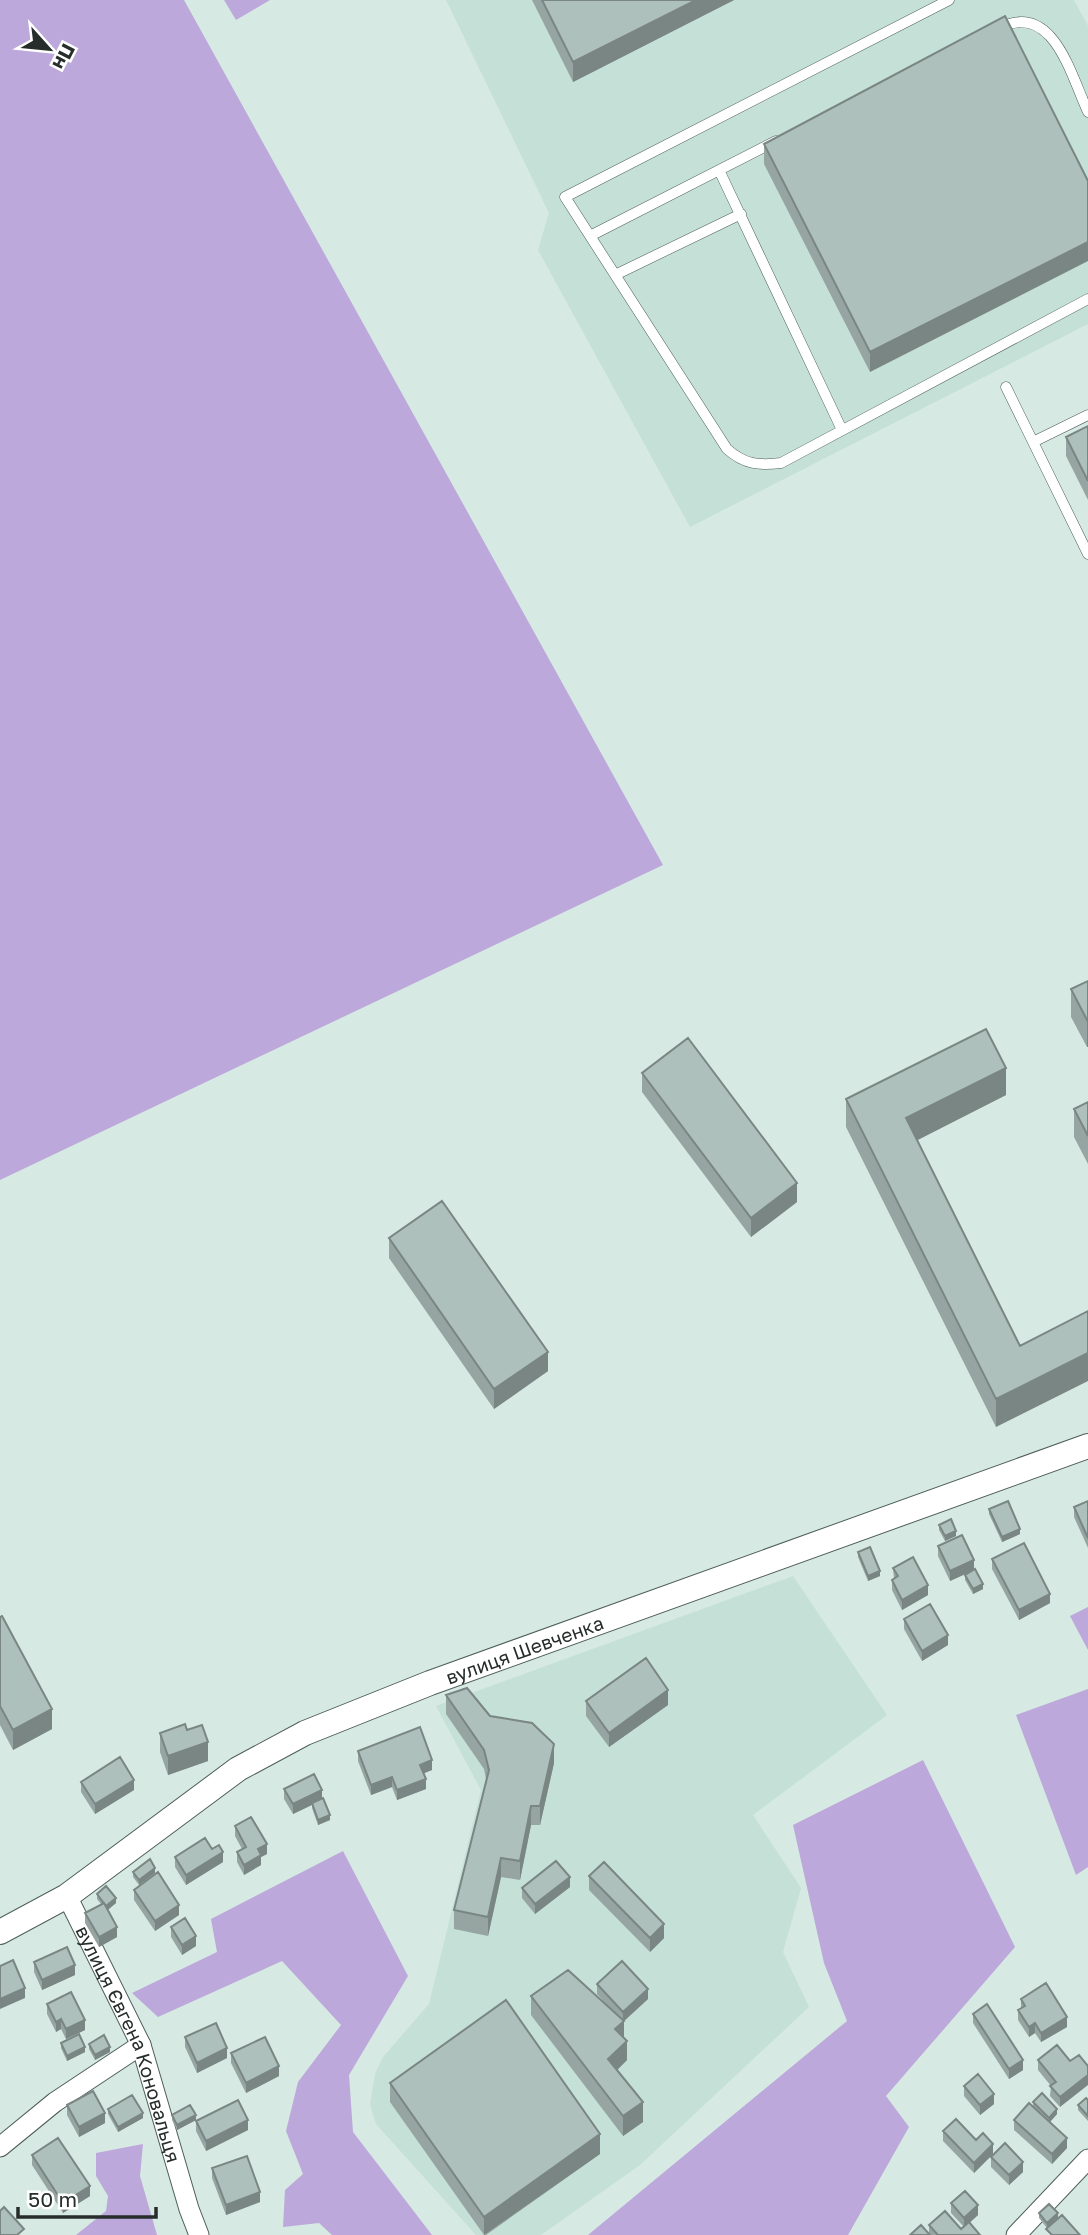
<svg xmlns="http://www.w3.org/2000/svg" width="1088" height="2235" font-family="'Golos Text',sans-serif">
<style>
.built{fill:#c4e0d7}
.green{fill:#bda8db}
.lines{fill:none;stroke-linecap:round;stroke-linejoin:round}
.service-casing{stroke:#4e5e5a;stroke-width:11}
.minor-casing{stroke:#4e5e5a;stroke-width:21}
.tertiary-casing{stroke:#4e5e5a;stroke-width:26}
.service{stroke:#fff;stroke-width:10}
.minor{stroke:#fff;stroke-width:19}
.tertiary{stroke:#fff;stroke-width:24}
.wall{fill:#96a5a1}
.shaded-wall{fill:#7a8683}
.building{fill:#aec0bb;stroke:#7a8683;stroke-width:2}
.labels{text-anchor:middle;dominant-baseline:central;stroke-width:7;stroke-linejoin:round;paint-order:stroke}
.street-label{font-size:19px;fill:#262d2b;stroke:#fff}
</style>
<rect width="100%" height="100%" fill="#d6e9e3"/>
<path class="built" d="M446,0H1074L1088,26V324L690,527L538,250L549,213Z
M793,1576L887,1715L753,1815L801,1888L783,1952L809,2007L640,2165L541,2235H476L376,2124L370,2105L375,2074L383,2057L429,2004L481,1790L436,1706Z"/>
<path class="green" d="M0,0H184L663,865L0,1180Z
M224,0H270L236,20Z
M1088,1607V1650L1070,1616Z
M1088,1689V1867L1076,1875L1016,1715Z
M923,1760L1015,1947L886,2096L909,2127L848,2235H588L847,2021L824,1963L793,1825Z
M343,1851L408,1976L349,2075L353,2132L432,2235H332L319,2223L283,2227L285,2190L303,2174L286,2131L298,2082L341,2025L282,1961L158,2017L132,1993L217,1952L211,1919Z
M143,2144L140,2176L157,2235H76L106,2211L108,2196L96,2176V2153Z"/>
<g class="lines">
<g class="service-casing">
<path id="service" d="M949,0L565,197L727,449C744,464 758,466 781,463L1088,299
M999,28C1053,1 1070,73 1088,112
M719,170L842,430
M590,236L776,141
M615,275L741,214
M1006,387L1088,554
M1033,442L1088,415"/>
</g>
<g class="minor-casing">
<g id="minor">
<path id="s1" d="M67,1896L141,2045L189,2209L199,2235"/>
<path d="M0,2147L55,2102L141,2045"/>
<path d="M1016,2235L1088,2159"/>
</g>
</g>
<g class="tertiary-casing">
<g id="tertiary">
<path id="s2" d="M0,1932L67,1896L238,1769L305,1733L430,1683L1088,1446"/>
</g>
</g>
<use href="#service" class="service"/>
<use href="#minor" class="minor"/>
<use href="#tertiary" class="tertiary"/>
</g>
<path class="wall" d="M532,0H734L573,82Z
M1005,16L870,372L764,164V144Z
M1088,426V500L1066,456V437Z
M1088,981L1087,1047L1071,1017V989Z
M642,1073L797,1202L751,1237L642,1092Z
M1006,1095L917,1140L1020,1346L996,1427L846,1127V1099Z
M1088,1102V1164L1074,1137V1109Z
M389,1238L548,1371L494,1409L389,1258Z
M1088,1501V1548L1074,1517V1507Z
M989,1509L1020,1534L1002,1542L989,1514Z
M939,1525L956,1536L945,1541L939,1530Z
M938,1546L974,1570L983,1589L973,1594L965,1580V1575L972,1571L950,1581L938,1556Z
M858,1552L880,1576L868,1581L858,1557Z
M992,1559L1050,1603L1019,1620L992,1569Z
M893,1568L928,1595L902,1610L892,1590V1580L894,1578Z
M0,1617L52,1729L13,1750L0,1725Z
M904,1619L948,1645L922,1661L904,1629Z
M446,1695L490,1716L554,1763L540,1825H531L520,1880L501,1877L488,1936L454,1929V1910L486,1779L484,1769L446,1714Z
M586,1701L668,1705L609,1747L586,1716Z
M187,1730L208,1761L168,1775L160,1752V1733Z
M358,1751L432,1770L423,1773L426,1789L397,1800L392,1787L371,1795L358,1761Z
M81,1782L134,1790L95,1814L81,1792Z
M284,1789L322,1799L330,1820L318,1825L312,1808V1805L293,1814L284,1799Z
M235,1826L267,1854L261,1857V1865L244,1875L237,1862V1852L242,1849L235,1836Z
M212,1849L223,1862L186,1885L175,1867V1857Z
M133,1872L155,1873L139,1885L133,1877Z
M589,1876L664,1938L650,1952L589,1890Z
M570,1887L535,1914L522,1898V1888Z
M134,1890L179,1915L155,1931L134,1900Z
M97,1894L116,1903L108,1910L117,1937L99,1947L85,1923V1913L101,1904L97,1899Z
M171,1927L196,1946L182,1955L171,1937Z
M34,1962L75,1975L42,1990L34,1972Z
M597,1984L648,1999L624,2021V2038L627,2060L617,2070L643,2122L623,2136L531,2015V1996L614,2012L597,1994Z
M1021,1999L1067,2027L1041,2042L1035,2033L1029,2037L1018,2020V2010L1021,2009Z
M47,2004L85,2030L66,2039L61,2029L56,2032L47,2014Z
M973,2014L1023,2070L1009,2079L973,2023Z
M185,2037L227,2058L197,2073L185,2047Z
M61,2043L85,2052L67,2061L61,2048Z
M89,2044L110,2052L95,2060L89,2049Z
M231,2053L279,2076L246,2093L231,2063Z
M1038,2060L1070,2061L1060,2107L1050,2096L1051,2086L1038,2070Z
M390,2083L600,2154L486,2235H484L390,2102Z
M964,2086L994,2104L980,2115L964,2096Z
M1088,2100V2121L1078,2110V2105Z
M1033,2102L1057,2114L1050,2122L1067,2148L1052,2164L1014,2130V2120L1033,2107Z
M67,2105L105,2123L79,2137L67,2115Z
M108,2109L143,2118L118,2132L108,2114Z
M172,2115L196,2120L177,2130L172,2120Z
M196,2121L248,2130L206,2151L196,2131Z
M943,2131L976,2140L993,2154L974,2173L943,2141Z
M32,2155L90,2196L63,2213L32,2165Z
M991,2157L1023,2172L1009,2185L991,2167Z
M212,2168L260,2202L226,2215L212,2178Z
M951,2203L978,2215L969,2223L980,2235H910L929,2234V2225L961,2229L964,2227L951,2213Z
M1049,2204L1047,2228L1039,2218V2213Z"/>
<path class="shaded-wall" d="M696,0H734L573,82V62Z
M1088,242V261L870,372V352Z
M1088,1019V1047H1087V1020Z
M1006,1068V1095L906,1146V1118Z
M797,1183V1202L751,1237V1218Z
M548,1352V1371L494,1409V1389Z
M1088,1353V1381L996,1427V1399Z
M1020,1529V1534L1002,1542V1537Z
M956,1531V1536L945,1541V1536Z
M974,1560V1570L950,1581V1571Z
M880,1571V1576L868,1581V1576Z
M983,1584V1589L973,1594V1589Z
M928,1585V1595L902,1610V1600Z
M1050,1594V1603L1019,1620V1610Z
M948,1635V1645L922,1661V1651Z
M668,1690V1705L609,1747V1733Z
M52,1709V1729L13,1750V1730Z
M208,1742V1761L168,1775V1756Z
M554,1744V1763L540,1825V1806Z
M432,1760V1770L420,1775V1765Z
M392,1777V1787L371,1795V1785Z
M426,1779V1789L397,1800V1790Z
M134,1780V1790L95,1814V1804Z
M322,1790V1800L293,1814V1804Z
M531,1806V1825L520,1880V1861Z
M330,1815V1820L318,1825V1820Z
M267,1844V1854L261,1857V1865L244,1875V1865L258,1849Z
M223,1852V1862L186,1885V1875Z
M501,1858V1877L488,1936V1917Z
M155,1868V1873L139,1885V1880Z
M570,1877V1887L535,1914V1904Z
M116,1898V1903L106,1911V1906Z
M179,1905V1915L155,1931V1921Z
M664,1924V1938L650,1952V1938Z
M117,1927V1937L99,1947V1937Z
M196,1936V1946L182,1955V1945Z
M75,1965V1975L42,1990V1980Z
M25,1988V1998L0,2009V1999Z
M648,1989V1999L624,2021V2040L615,2029L623,2022V2012Z
M1067,2017V2027L1041,2042V2033Z
M61,2019V2029L56,2032V2022Z
M85,2020V2030L66,2039V2029Z
M1035,2023V2033L1029,2037V2027Z
M627,2041V2060L608,2079V2059Z
M85,2047V2052L67,2061V2056Z
M110,2047V2052L95,2060V2055Z
M227,2048V2058L197,2073V2063Z
M1023,2060V2070L1009,2079V2069Z
M279,2066V2076L246,2093V2083Z
M1088,2075V2085L1060,2107V2097Z
M994,2094V2104L980,2115V2105Z
M643,2102V2122L623,2136V2116Z
M1057,2109V2114L1049,2123V2118Z
M105,2113V2123L79,2137V2127Z
M143,2113V2118L118,2132V2127Z
M196,2115V2120L177,2130V2125Z
M248,2120V2130L206,2151V2141Z
M600,2134V2154L484,2235V2217Z
M1067,2138V2148L1052,2164V2154Z
M993,2144V2154L974,2173V2163Z
M1023,2162V2172L1009,2185V2175Z
M90,2186V2196L63,2213V2203Z
M260,2192V2202L226,2215V2205Z
M978,2205V2215L964,2228V2218Z
M1058,2213V2218L1047,2228V2223Z"/>
<path class="building" d="M542,0H696L573,62Z
M1005,16L1088,181V242L870,352L764,144Z
M1088,426V481L1066,437Z
M1088,981V1019L1087,1020L1071,989Z
M986,1029L1006,1068L906,1118L1020,1346L1088,1311V1353L996,1399L846,1099Z
M688,1038L797,1183L751,1218L642,1073Z
M1088,1102V1136L1074,1109Z
M442,1201L548,1352L494,1389L389,1238Z
M1008,1501L1020,1529L1002,1537L989,1509Z
M1088,1501V1538L1074,1507Z
M951,1519L956,1531L945,1536L939,1525Z
M962,1535L974,1560L950,1571L938,1546Z
M1024,1543L1050,1594L1019,1610L992,1559Z
M870,1547L880,1571L868,1576L858,1552Z
M913,1557L928,1585L902,1600L892,1580L898,1576L893,1568Z
M975,1569L983,1584L973,1589L965,1575Z
M930,1604L948,1635L922,1651L904,1619Z
M2,1616L52,1709L13,1730L0,1706V1617Z
M646,1658L668,1690L609,1733L586,1701Z
M467,1688L490,1716L532,1723L554,1744L540,1806H531L520,1861L501,1858L488,1917L454,1910L489,1770L484,1750L446,1695Z
M185,1724L187,1730L202,1725L208,1742L168,1756L160,1733Z
M420,1727L432,1760L420,1765L426,1779L397,1790L392,1777L371,1785L358,1751Z
M120,1757L134,1780L95,1804L81,1782Z
M314,1774L322,1790L293,1804L284,1789Z
M323,1798L330,1815L318,1820L312,1803Z
M251,1817L267,1844L258,1849L261,1855L244,1865L237,1852L246,1847L235,1826Z
M205,1838L212,1849L219,1845L223,1852L186,1875L175,1857Z
M150,1859L155,1868L139,1880L133,1872Z
M556,1861L570,1877L535,1904L522,1888Z
M604,1862L664,1924L650,1938L589,1876Z
M158,1872L179,1905L155,1921L134,1890Z
M106,1886L116,1898L106,1906L97,1894Z
M104,1903L117,1927L99,1937L85,1913Z
M185,1918L196,1936L182,1945L171,1927Z
M67,1947L75,1965L42,1980L34,1962Z
M13,1960L25,1988L0,1999V1966Z
M622,1961L648,1989L623,2012L597,1984Z
M568,1970L624,2021L615,2029L627,2041L608,2059L643,2102L623,2116L531,1996Z
M1046,1983L1067,2017L1041,2033L1035,2023L1029,2027L1018,2010L1025,2006L1021,1999Z
M71,1992L85,2020L66,2029L61,2019L56,2022L47,2004Z
M506,2000L600,2134L484,2217L390,2083Z
M987,2004L1023,2060L1009,2069L973,2014Z
M216,2023L227,2048L197,2063L185,2037Z
M79,2034L85,2047L67,2056L61,2043Z
M104,2035L110,2047L95,2055L89,2044Z
M265,2037L279,2066L246,2083L231,2053Z
M1057,2045L1070,2061L1079,2055L1088,2066V2075L1060,2097L1050,2086L1056,2082L1038,2060Z
M978,2074L994,2094L980,2105L964,2086Z
M93,2091L105,2113L79,2127L67,2105Z
M1042,2093L1057,2109L1049,2118L1033,2102Z
M132,2095L143,2113L118,2127L108,2109Z
M1086,2098L1088,2100V2116L1078,2105Z
M238,2100L248,2120L206,2141L196,2121Z
M1029,2103L1067,2138L1052,2154L1014,2120Z
M190,2105L196,2115L177,2125L172,2115Z
M956,2119L976,2140L983,2133L993,2144L974,2163L943,2131Z
M58,2138L90,2186L63,2203L32,2155Z
M1005,2143L1023,2162L1009,2175L991,2157Z
M247,2156L260,2192L226,2205L212,2168Z
M965,2191L978,2205L964,2218L951,2203Z
M1049,2204L1058,2213L1047,2223L1039,2213Z
M4,2207L24,2229L17,2235H0V2211Z
M945,2211L961,2229L969,2222L980,2235H938L929,2225Z
M1062,2215L1080,2235H1052L1046,2229Z
M921,2225L930,2235H910Z"/>
<g class="labels">
<g class="street-label">
<text stroke="none"><textPath href="#s2" startOffset="600">вулиця Шевченка</textPath></text>
<text stroke="none"><textPath href="#s1" startOffset="161">вулиця Євгена Коновальця</textPath></text>
</g>
</g>
<g transform="translate(49 49) rotate(117)" stroke="#ffffff" stroke-width="5" paint-order="stroke">
<path d="M0-5L12 26L0 18L-12 26Z" fill="#262d2b"/>
<text y="-10" font-size="19" font-weight="bold" text-anchor="middle" fill="#262d2b">Пн</text>
</g>
<path d="M18 2207v10h138v-10" fill="none" stroke="#262d2b" stroke-width="3.5"/>
<text x="28" y="2207" font-size="21" fill="#262d2b" stroke="#ffffff" stroke-width="5" paint-order="stroke">50 m</text>
</svg>
